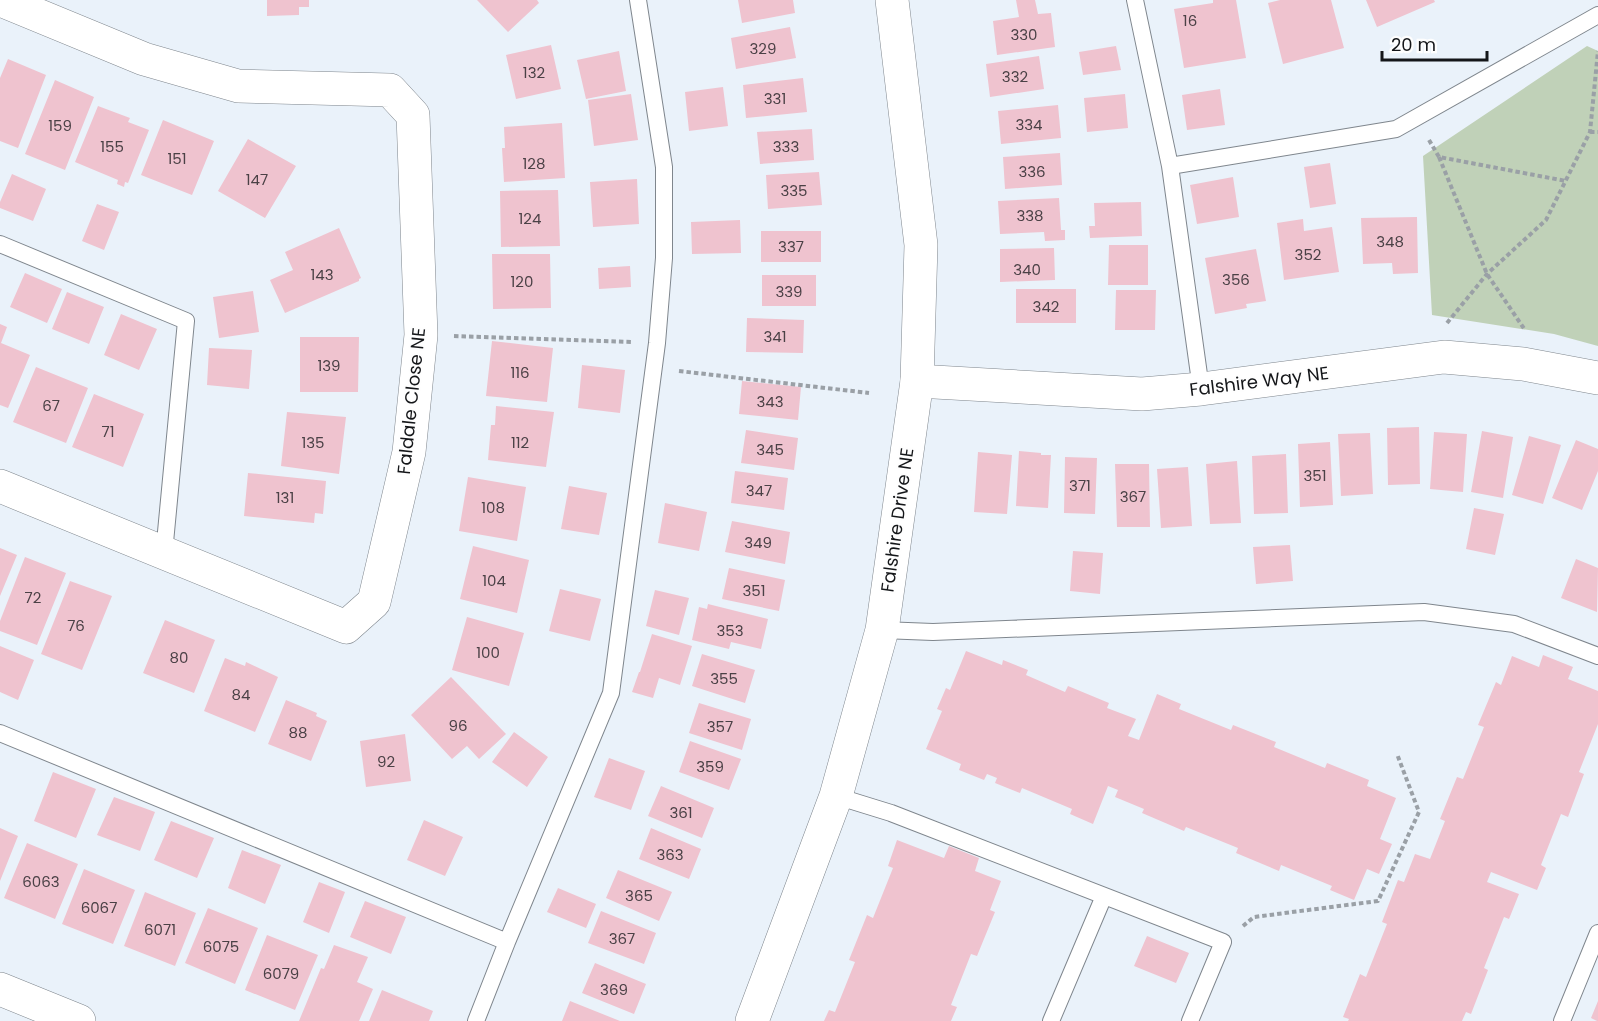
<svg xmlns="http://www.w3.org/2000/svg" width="1598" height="1021" font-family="Poppins,sans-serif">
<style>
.green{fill:#c0d1b8}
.building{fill:#efc3cf}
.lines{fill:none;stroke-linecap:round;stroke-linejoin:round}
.lane-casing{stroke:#7f868d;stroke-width:18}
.street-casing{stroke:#7f868d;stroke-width:34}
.secondary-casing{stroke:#7f868d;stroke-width:34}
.path{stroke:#9aa0a6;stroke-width:4;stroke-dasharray:4.5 3;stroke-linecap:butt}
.lane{stroke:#fff;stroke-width:16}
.street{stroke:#fff;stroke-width:33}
.secondary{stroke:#fff;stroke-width:33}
.labels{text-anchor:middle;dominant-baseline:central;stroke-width:4.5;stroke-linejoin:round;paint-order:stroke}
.number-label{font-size:15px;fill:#4b4146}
.street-label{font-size:18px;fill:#141619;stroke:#fefefe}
</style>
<rect width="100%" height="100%" fill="#eaf2fa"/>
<path class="green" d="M1587,46L1598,51V346L1554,334L1432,315L1423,156Z"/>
<path class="building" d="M267,0H309V7H299V15L267,16Z
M477,0H537L539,3L508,32Z
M738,0H793L795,13L742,23Z
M1016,0H1035L1038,14L1051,13L1055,47L997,55L993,21L1019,17Z
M1213,0H1236L1246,58L1184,68L1174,9L1213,3Z
M1280,0H1331L1344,48L1283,64L1268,3Z
M1366,0H1434L1435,2L1377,27Z
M790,27L796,58L736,69L731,38Z
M551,45L561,89L516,99L506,55Z
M1116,46L1121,70L1083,75L1079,52Z
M619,51L626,91L586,99L577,60Z
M1039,56L1044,89L990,97L986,64Z
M8,59L46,75L18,148L0,141V78Z
M803,78L807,112L746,118L743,85Z
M55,80L94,97L65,170L25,154Z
M723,87L728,126L689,131L685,92Z
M1220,89L1225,125L1187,130L1182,95Z
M631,94L638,140L594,146L588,100Z
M1125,94L1128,128L1087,132L1084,98Z
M1058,105L1061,138L1001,144L998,111Z
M98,106L130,118L128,122L149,130L128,183L125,182L124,187L117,184L118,180L75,162Z
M163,120L214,141L192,195L141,175Z
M562,123L565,178L504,182L502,148H505L504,127Z
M812,129L814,160L760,164L757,132Z
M248,139L296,166L265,218L218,191Z
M1060,153L1062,185L1005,189L1003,157Z
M1330,163L1336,204L1310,208L1304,167Z
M819,172L822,205L768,209L766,175Z
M12,174L46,189L33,221L0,208V202Z
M1233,177L1239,217L1197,224L1190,185Z
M637,179L639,224L593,227L590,182Z
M558,190L560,246L501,247L500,191Z
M1059,198L1061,230H1065V240L1045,241L1044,232L1000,234L998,201Z
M1141,202L1142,236L1090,238L1089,226H1095L1094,203Z
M97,204L119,212L104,250L82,241Z
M1417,217L1418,273L1393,274L1392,263L1363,264L1361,218Z
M1303,219L1304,231L1332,227L1339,272L1284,280L1277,223Z
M740,220L741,253L692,254L691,222Z
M339,228L361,278L359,279V281L285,313L270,280L293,270L285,252Z
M761,231H821V262H761Z
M1109,245H1148V285H1108Z
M1054,248L1055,280L1000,282V249Z
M1256,249L1266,301L1246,304L1247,308L1215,314L1205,258Z
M492,254H550L551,308L493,309Z
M630,266L631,287L599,289L598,268Z
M25,273L62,289L47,323L10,307Z
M762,275H816V306H762Z
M1016,289H1076V323H1016Z
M1116,290H1156L1155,330H1115Z
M253,291L259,332L219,338L213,297Z
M67,292L104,307L89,344L52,329Z
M121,314L157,329L139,370L104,355Z
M747,318L804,320L803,353L746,352Z
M0,324L7,327L1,343L30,355L8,408L0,405Z
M300,337H359L358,392H300Z
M492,341L553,348L547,402L486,396Z
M209,348L252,350L249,389L207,385Z
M582,365L625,370L620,413L578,408Z
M36,367L88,388L66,443L13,422Z
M742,381L801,387L798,420L739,414Z
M94,394L144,414L123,467L72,447Z
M496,406L554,412L546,467L488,460L491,425H495Z
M287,412L346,417L339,474L281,466Z
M1419,427L1420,484L1388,485L1387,428Z
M746,430L798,438L794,470L741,463Z
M1482,431L1513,437L1503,498L1471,492Z
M1434,432L1467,434L1463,492L1430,489Z
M1370,433L1373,494L1341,496L1338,434Z
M1529,436L1561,445L1543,504L1512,495Z
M1576,440L1598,449V471L1582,510L1552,498Z
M1330,442L1333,505L1300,507L1298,444Z
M1019,451L1041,453V455H1051L1048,508L1016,506Z
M978,452L1012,455L1007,514L974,512Z
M1286,454L1288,513L1254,514L1252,456Z
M1065,457L1097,458L1095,514L1064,513Z
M1237,461L1241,523L1210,524L1206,464Z
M1115,464H1149L1150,527H1117Z
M1188,467L1192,526L1161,528L1157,469Z
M735,471L788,478L784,510L731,503Z
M248,473L326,481L323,514L315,513L314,523L244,516Z
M468,477L526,487L517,541L459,531Z
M569,486L607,493L599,535L561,529Z
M665,503L707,512L699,551L658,543Z
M1474,508L1504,514L1495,555L1466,549Z
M732,521L790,532L785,564L725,552Z
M1290,545L1293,581L1256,584L1253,547Z
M473,546L529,560L517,613L460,599Z
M0,548L17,555L0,596Z
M1073,551L1103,553L1100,594L1070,591Z
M25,557L66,573L37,645L0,631V621Z
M1576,559L1598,568L1597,612L1561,598Z
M729,568L785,580L779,611L722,599Z
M70,581L112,596L82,670L41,654Z
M560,589L601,599L590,641L549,631Z
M655,590L689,598L679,635L646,626Z
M708,604L768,619L761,649L731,642L729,649L692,640L699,607L707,609Z
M467,617L524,633L509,686L452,670Z
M165,620L215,640L194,693L143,673Z
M652,634L692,646L680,685L659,678L653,698L632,692L639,672H640Z
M0,646L34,660L18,700L0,692Z
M966,651L1002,665L1003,660L1028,670L1026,675L1065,692L1068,686L1109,703L1107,708L1136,719L1128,736L1139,740L1157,694L1181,704L1179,709L1231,730L1233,725L1276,742L1274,747L1325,768L1327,763L1369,780L1367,786L1396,798L1380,839L1392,844L1379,874L1367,869L1354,900L1330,890L1332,886L1281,865L1279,871L1236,853L1238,848L1186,827L1184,831L1142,813L1144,809L1115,797L1118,790L1108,786L1093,824L1070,814L1072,809L1022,788L1020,793L995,783L997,778L987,774L984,780L959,770L961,764L926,749L942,711L937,709L946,688L950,690Z
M702,654L755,670L745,703L692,686Z
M1543,655L1573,667L1568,679L1598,691V724L1579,772L1584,774L1568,817L1561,814L1541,865L1546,868L1537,890L1491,872L1487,882L1519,894L1509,919L1504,917L1484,968L1488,970L1471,1014L1466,1012L1462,1021H1348L1349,1019L1343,1017L1360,974L1366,977L1387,924L1382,922L1398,880L1404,882L1415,854L1430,859L1445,821L1440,819L1457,777L1463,779L1484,727L1478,725L1496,682L1501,685L1512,656L1539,667Z
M225,658L245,666L246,662L278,677L255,732L204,711Z
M451,677L506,734L479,759L467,746L452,759L411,715Z
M286,700L317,713L316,716L327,721L311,761L268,744Z
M699,703L751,719L742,750L689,733Z
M514,732L548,757L527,787L492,762Z
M405,734L411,781L366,787L360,741Z
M690,741L741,759L729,790L679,772Z
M609,758L645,771L631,810L594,797Z
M53,772L96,789L76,838L34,821Z
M661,786L714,808L702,838L648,816Z
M114,797L155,812L140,851L97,835Z
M424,820L463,837L445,876L407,860Z
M171,821L214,838L197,878L154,860Z
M0,828L18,836L0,881Z
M651,828L701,849L689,879L639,859Z
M897,840L944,858L949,846L979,858L975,871L1001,881L990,910L995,912L977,956L971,954L951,1005L957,1007L951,1021H824L829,1010L835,1012L855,962L849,960L867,915L873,918L893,868L888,866Z
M27,843L78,864L55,919L4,898Z
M242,850L281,865L265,904L228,888Z
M84,869L135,890L113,944L62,924Z
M618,870L672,892L659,921L606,898Z
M319,882L345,892L329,933L303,922Z
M558,888L596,904L586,928L547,912Z
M145,892L196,913L175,966L124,946Z
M365,901L406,917L391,954L350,937Z
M208,908L258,928L235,984L185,963Z
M601,911L656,933L644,964L588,943Z
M267,935L318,955L295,1010L245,990Z
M1147,936L1189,953L1176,983L1134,966Z
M334,945L368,957L357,982L373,989L359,1021H299L321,968L324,969Z
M595,963L646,984L634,1014L582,993Z
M382,990L433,1011L429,1021H369Z
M570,1001L620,1021H562Z
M1598,1001V1021H1597L1591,1018Z"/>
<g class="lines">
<g class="lane-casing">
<path id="lane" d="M1135,0L1170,166L1201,389
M1170,166L1396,129L1598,15
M0,244L186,321L164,553
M882,630L933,632L1424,612L1514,624L1598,656
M0,733L507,942L611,693L657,343L664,258V167L638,0
M836,796L891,813L1223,942L1190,1021
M476,1021L507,942
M1051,1021L1104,896
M1562,1021L1598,933"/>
</g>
<g class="street-casing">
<path id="street" d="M917,381L1142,394L1201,389L1444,357L1523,364L1598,378
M0,486L346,627L374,602L409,452L421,335L413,115L390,90L238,86L144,59L1,0"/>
</g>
<g class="secondary-casing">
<path id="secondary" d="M0,989L79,1021
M752,1021L836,796L882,630L917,381L921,245L892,0"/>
</g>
<path class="path" d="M1590,132H1598
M1429,140L1439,157L1566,181
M1439,157L1487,274L1525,330
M1447,323L1487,274L1546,220L1590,132L1598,51
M454,336L632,342
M679,371L869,393
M1243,926L1254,917L1378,901L1419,812L1397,754"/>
<use href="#lane" class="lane"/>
<use href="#street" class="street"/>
<use href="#secondary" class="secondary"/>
</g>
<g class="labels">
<g class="number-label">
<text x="1190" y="20">16</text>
<text x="1024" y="34">330</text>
<text x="763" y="48">329</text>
<text x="534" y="72">132</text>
<text x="1015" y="76">332</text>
<text x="775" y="98">331</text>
<text x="1029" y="124">334</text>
<text x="60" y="125">159</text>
<text x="112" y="146">155</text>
<text x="786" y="146">333</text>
<text x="177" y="158">151</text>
<text x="534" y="163">128</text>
<text x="1032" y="171">336</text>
<text x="257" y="179">147</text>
<text x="794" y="190">335</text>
<text x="1030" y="215">338</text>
<text x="530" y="218">124</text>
<text x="1390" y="241">348</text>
<text x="791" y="246">337</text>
<text x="1308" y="254">352</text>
<text x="1027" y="269">340</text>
<text x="322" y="274">143</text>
<text x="1236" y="279">356</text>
<text x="522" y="281">120</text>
<text x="789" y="291">339</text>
<text x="1046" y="306">342</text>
<text x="775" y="336">341</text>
<text x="329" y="365">139</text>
<text x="520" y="372">116</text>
<text x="770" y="401">343</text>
<text x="51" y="405">67</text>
<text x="108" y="431">71</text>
<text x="313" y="442">135</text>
<text x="520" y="442">112</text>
<text x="770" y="449">345</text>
<text x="1315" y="475">351</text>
<text x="1080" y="485">371</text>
<text x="759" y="490">347</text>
<text x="1133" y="496">367</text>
<text x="285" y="497">131</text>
<text x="493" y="507">108</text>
<text x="758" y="542">349</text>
<text x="494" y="580">104</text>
<text x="754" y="590">351</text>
<text x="33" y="597">72</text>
<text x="76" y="625">76</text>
<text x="730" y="630">353</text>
<text x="488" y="652">100</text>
<text x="179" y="657">80</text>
<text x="724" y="678">355</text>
<text x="241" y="694">84</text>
<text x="458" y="725">96</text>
<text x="720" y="726">357</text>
<text x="298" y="732">88</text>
<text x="386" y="761">92</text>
<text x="710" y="766">359</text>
<text x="681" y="812">361</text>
<text x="670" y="854">363</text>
<text x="41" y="881">6063</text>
<text x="639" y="895">365</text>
<text x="99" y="907">6067</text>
<text x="160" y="929">6071</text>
<text x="622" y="938">367</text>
<text x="221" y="946">6075</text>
<text x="281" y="973">6079</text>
<text x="614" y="989">369</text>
</g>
<g class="street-label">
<text transform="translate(1259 381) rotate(-7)">Falshire Way NE</text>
<text transform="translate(411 401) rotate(-84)">Faldale Close NE</text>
<text transform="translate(897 520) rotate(-82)">Falshire Drive NE</text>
</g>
</g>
<path d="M1382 51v9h105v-9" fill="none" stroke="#141619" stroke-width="3"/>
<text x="1391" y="51" font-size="18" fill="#141619" stroke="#fefefe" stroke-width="4.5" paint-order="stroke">20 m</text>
</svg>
